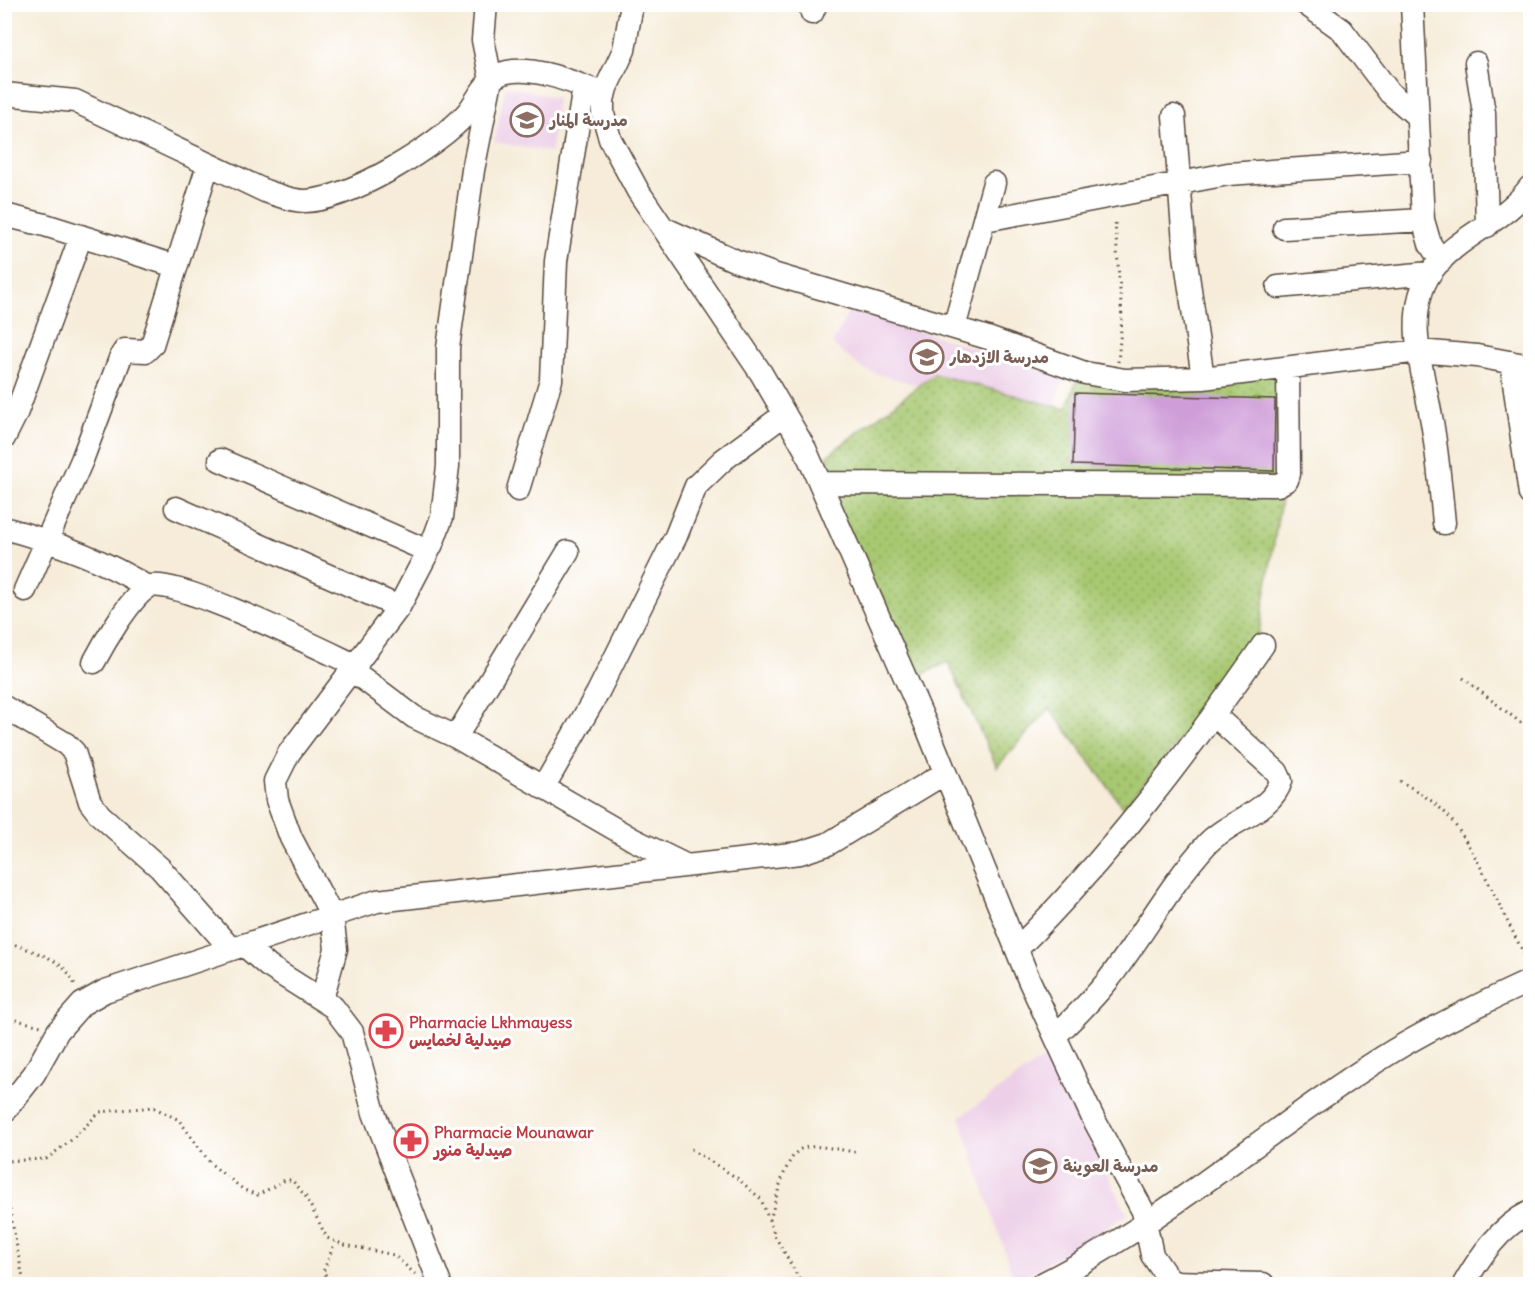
<svg xmlns="http://www.w3.org/2000/svg" width="1535" height="1289" font-family="Delius,'Playpen Sans Arabic',sans-serif">
<style>
.built{fill:#edd0e8}
.grass{fill:url(#grass-dots);stroke:#717948;stroke-width:1.5}
.building{fill:#cf9ed9}
.lines{fill:none;stroke-linecap:round;stroke-linejoin:round}
.minor-casing{stroke:#57473a;stroke-width:25}
.path{stroke:#57473a;stroke-width:3;stroke-dasharray:1.5 4.5;stroke-linecap:butt}
.minor{stroke:#fff;stroke-width:22}
.labels{text-anchor:middle;dominant-baseline:central;stroke-width:6;stroke-linejoin:round;paint-order:stroke}
.education-label{font-size:16px;font-weight:bold;fill:#785e54;stroke:#fff;text-anchor:start}
.health-label{font-size:16px;font-weight:bold;fill:#be3a42;stroke:#fff;text-anchor:start}
</style>
<defs>
<pattern id="grass-dots" width="8" height="8" patternUnits="userSpaceOnUse" patternTransform="scale(1.5)"><rect width="8" height="8" fill="#a7c871"/><path d="M2 2h.1M6 6h.1" fill="none" stroke="#89a35c" stroke-width="1.8" stroke-linecap="round"/></pattern>
</defs>
<rect width="100%" height="100%" fill="#fff"/>
<filter id="ink" filterUnits="userSpaceOnUse"><feTurbulence type="fractalNoise" baseFrequency=".0167" numOctaves="2"/><feDisplacementMap in="SourceGraphic" scale="12" xChannelSelector="R" yChannelSelector="G"/><feConvolveMatrix kernelMatrix="1 2 1 2 8 2 1 2 1" color-interpolation-filters="sRGB"/></filter>
<filter id="wash" filterUnits="userSpaceOnUse"><feTurbulence type="fractalNoise" baseFrequency=".008" numOctaves="4" result="noise"/><feDisplacementMap in="SourceGraphic" scale="24" xChannelSelector="R" yChannelSelector="G"/><feGaussianBlur stdDeviation="1.35" result="paint"/><feColorMatrix in="noise" values="0 0 0 0 0 0 0 0 0 0 0 0 0 0 0 0 0 1.4 0 .05"/><feComposite in="paint" operator="in"/></filter>
<g filter="url(#wash)">
<rect width="100%" height="100%" fill="#f6ecd9"/>
<path class="built" d="M506,86L557,98L551,152L494,142Z
M850,310L1065,376L1048,421L864,370L832,344Z
M1048,1055L1128,1215L1015,1282L960,1117Z"/>
<path class="grass" d="M1291,371L1283,488L1256,651L1123,807L1050,708L997,767L948,662L910,680L814,466L934,374L1066,409L1077,380Z"/>
<g id="blocks">
<path class="building" d="M1075,393L1275,399L1274,471L1073,465Z"/>
</g>
</g>
<g filter="url(#ink)">
<use href="#blocks" fill-opacity="0" stroke="#57473a" stroke-width="1.5"/>
<g class="lines">
<g class="minor-casing">
<path id="minor" d="M632,4L624,50L606,88L603,100V114L610,139L638,191L761,373L805,449L926,725L1029,980L1092,1116L1143,1211L1152,1255L1172,1284
M1306,4L1342,30L1390,93L1418,117
M1412,4L1423,220L1430,244L1441,261
M812,13L816,4
M1476,63L1484,113L1487,226
M4,94L75,101L265,191C278,195 291,201 305,201C349,200 438,146 467,113C479,99 486,76 507,72C538,66 576,84 604,94
M1174,116L1185,255L1203,378
M4,215L45,225L175,266
M985,220L1228,174L1421,161
M663,228L734,260L773,274L988,338L1085,373L1125,380L1203,378L1419,351L1477,356L1530,366
M1284,228L1423,220
M1278,287L1430,273
M954,328L994,183
M1511,362L1530,494
M4,438L16,414L81,236
M220,460L428,551
M820,483L1278,485L1287,480L1289,474L1288,369
M518,490L551,380L556,261L584,87
M176,508L399,607
M1444,523C1441,491 1438,459 1433,428C1426,380 1401,316 1431,272C1456,236 1504,223 1530,187
M4,528C52,541 106,561 147,587
M25,590L82,460L121,356L125,350L146,351L152,345L208,165
M94,662C104,643 130,598 148,587C170,574 327,652 357,666
M353,671L414,717L456,737L634,840L685,865
M4,707L66,744L74,752L90,802L100,815L160,868L231,949
M456,737L568,552
M543,788L597,694L676,536L696,486L723,460L785,414
M244,945L377,901L800,853L828,844L945,773
M1017,949C1109,857 1189,752 1263,645
M322,999L336,949L332,916L291,838L277,800L275,781L289,753L399,607L432,544L442,517L448,466V348L473,170L491,80L483,40L486,4
M1056,1035C1075,1017 1093,999 1109,979C1143,935 1169,886 1206,845C1226,822 1272,812 1281,781L1277,772L1214,715
M4,1112L34,1074L58,1031L82,1004L105,991L244,945L268,966L333,1007L352,1032L374,1113L440,1284
M1170,1282L1263,1284
M1042,1284C1171,1219 1272,1125 1393,1051C1438,1024 1484,1002 1530,981
M1464,1284C1480,1256 1500,1227 1530,1212"/>
</g>
<path class="path" d="M1115,223L1122,318L1118,362
M1463,678L1530,730
M1400,781C1417,791 1436,802 1449,817C1481,857 1503,918 1530,964
M4,940C32,953 66,956 76,988
M4,1017L41,1026
M691,1149L737,1178L761,1199L775,1236L802,1284
M4,1161L46,1159L70,1141L100,1112L153,1107L179,1120L211,1164L244,1190L258,1195L285,1180H292L306,1197L327,1238L345,1245L394,1255L415,1274
M4,1180L24,1284
M770,1220C775,1203 785,1154 803,1148C818,1144 840,1150 855,1152
M334,1284L323,1272L335,1242
M1092,1284L1094,1275"/>
<use href="#minor" class="minor"/>
</g>
</g>
<defs>
<g id="school-ring" transform="scale(1.725)"><circle r="9.5" fill="#fff" stroke="#8d6e63" stroke-width="1.5"/><path d="M0-5L7-2L0 1L-7-2ZM-4 1L0 2.5L4 1V4Q0 6-4 4Z" fill="#8d6e63"/></g>
<g id="pharmacy-ring" transform="scale(1.725)"><circle r="9.5" fill="#fff" stroke="#e0444e" stroke-width="1.5"/><path d="M-2-6h4v4h4v4h-4v4h-4v-4h-4v-4h4Z" fill="#e0444e"/></g>
</defs>
<g fill-rule="evenodd">
<use href="#school-ring" x="527" y="120"/>
<use href="#school-ring" x="927" y="357"/>
<use href="#pharmacy-ring" x="386" y="1031"/>
<use href="#pharmacy-ring" x="411" y="1141"/>
<use href="#school-ring" x="1040" y="1166"/>
</g>
<g class="labels">
<g class="education-label">
<text x="550" y="120">مدرسة المنار</text>
<text x="950" y="357">مدرسة الازدهار</text>
<text x="1063" y="1166">مدرسة العوينة</text>
</g>
<g class="health-label">
<text x="409" y="1022">Pharmacie Lkhmayess<tspan x="409" dy="18">صيدلية لخمايس</tspan></text>
<text x="434" y="1132">Pharmacie Mounawar<tspan x="434" dy="18">صيدلية منور</tspan></text>
</g>
</g>
<rect width="1535" height="1289" fill="none" stroke="#fff" stroke-width="24"/>
</svg>
